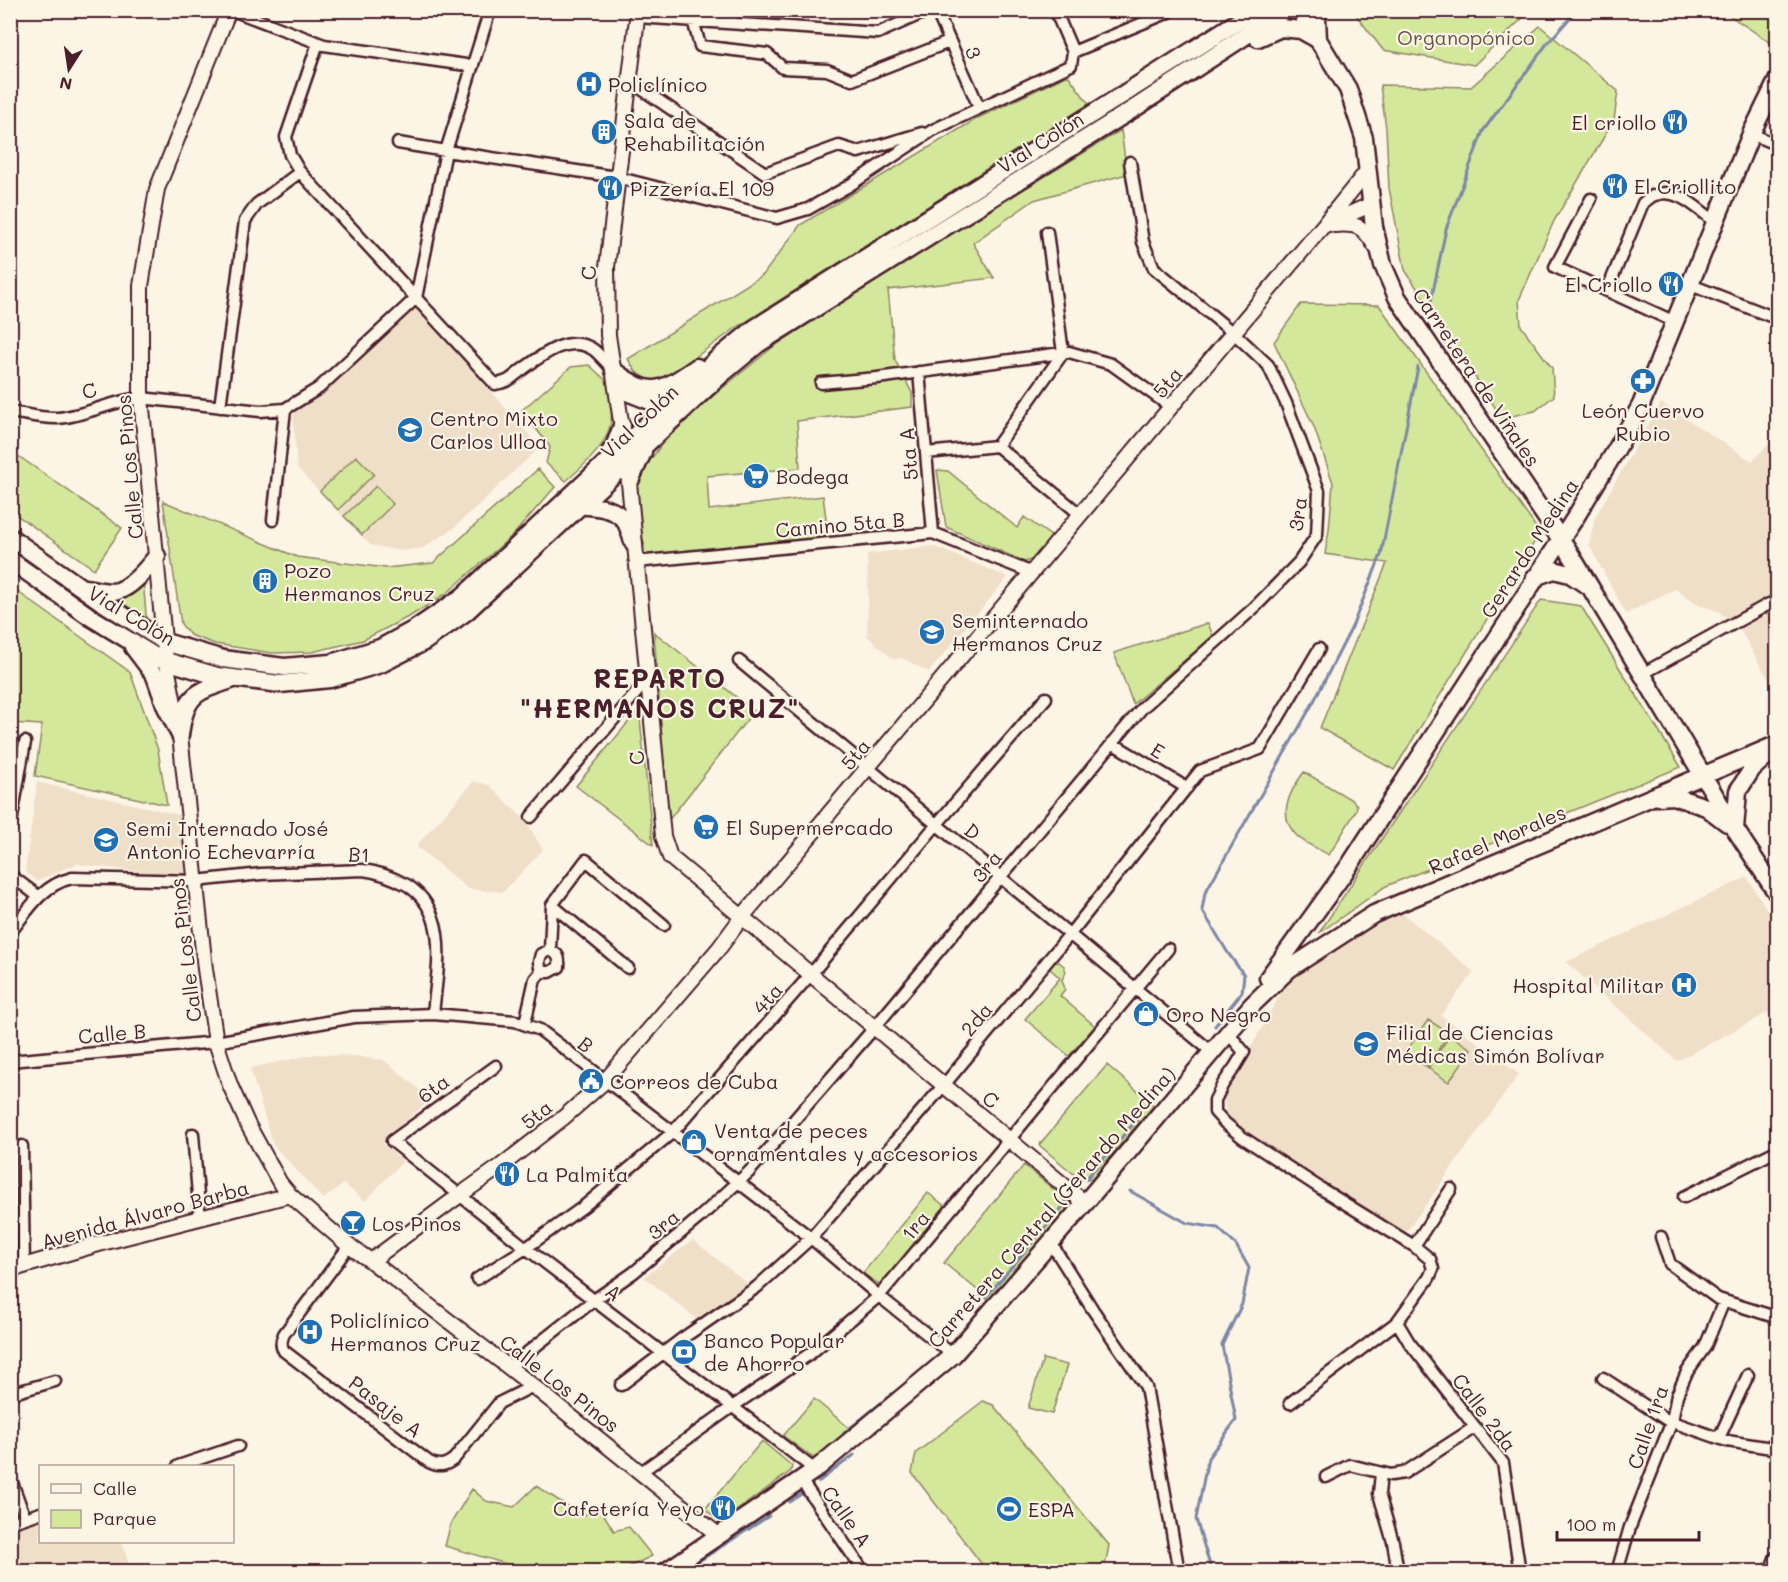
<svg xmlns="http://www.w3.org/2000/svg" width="1788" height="1582" font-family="Mali,sans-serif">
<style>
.built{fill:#f0dfc8}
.green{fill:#d4e89c;stroke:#8f8464;stroke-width:1.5}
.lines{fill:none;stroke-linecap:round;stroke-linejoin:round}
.stream{stroke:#7b87a6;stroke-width:3}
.minor-casing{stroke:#4a1f2b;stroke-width:15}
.tertiary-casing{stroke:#4a1f2b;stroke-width:18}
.primary-casing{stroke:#4a1f2b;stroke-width:21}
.minor{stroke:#fcf5e5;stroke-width:10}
.tertiary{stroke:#fcf5e5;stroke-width:14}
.primary{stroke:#fcf5e5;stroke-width:16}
.labels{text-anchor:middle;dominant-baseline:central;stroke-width:4.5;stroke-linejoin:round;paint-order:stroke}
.park-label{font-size:20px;fill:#6c5147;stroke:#fcf5e5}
.street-label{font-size:20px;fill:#4a1f2b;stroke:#fcf5e5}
.poi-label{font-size:20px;fill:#4a1f2b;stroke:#fcf5e5;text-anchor:start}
.district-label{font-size:26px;font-weight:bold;letter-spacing:1.5px;fill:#4a1f2b;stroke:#fcf5e5}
</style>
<rect width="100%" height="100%" fill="#fcf5e5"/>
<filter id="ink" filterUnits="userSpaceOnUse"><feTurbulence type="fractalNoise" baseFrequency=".0167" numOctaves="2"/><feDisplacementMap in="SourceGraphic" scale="12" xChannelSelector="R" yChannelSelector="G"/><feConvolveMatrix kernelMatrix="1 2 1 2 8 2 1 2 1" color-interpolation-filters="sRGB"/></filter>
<g filter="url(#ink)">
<path class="built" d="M410,300L540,447L454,528L423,548L400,551L370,545L297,468L293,414Z
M1661,403L1752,461L1777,436V694L1740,630L1718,611L1696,604L1675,589L1626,614L1589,545L1595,517Z
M933,546L1008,577L929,672L902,658L893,659L867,636L868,592L867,554Z
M474,781L489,785L526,821L543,850L503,892L468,889L416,846Z
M37,782L180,815L187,874L152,873L76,864L37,881L25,872Z
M1747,877L1777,926V1008L1677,1061L1566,962Z
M1400,911L1474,972L1441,1015L1519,1074L1405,1234L1236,1125L1227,1115L1223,1099L1291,974L1302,966Z
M316,1054L354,1056L384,1060L431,1099L390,1134L383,1144L403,1161L365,1201L344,1184L323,1199L273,1145L250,1068Z
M693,1240L748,1284L699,1321L644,1277Z
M40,1521V1542H122L131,1571H11V1530Z"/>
<path class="green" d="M1353,11H1530L1474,65L1383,50Z
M1723,11H1777V47Z
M1540,26L1618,91L1614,120L1554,221L1519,300L1521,326L1552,368L1554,396L1535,411L1502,418L1405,270L1389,188L1386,128L1380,85L1471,87Z
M1068,75L1089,104L736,328L666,378L651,381L636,372L628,359L763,275L800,225L978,118Z
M1121,130L1127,174L1034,200L973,243L994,278L888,290L895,360L912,393V407L797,421L800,468L707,476L709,510L823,496L828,533L820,538L642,555L637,490L640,474L670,433L714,395L773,347L859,290Z
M1301,304L1379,305L1540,533L1394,770L1320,728L1387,563L1325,554L1329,530L1333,483L1314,427L1274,342Z
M589,365L609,383C610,395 613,409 611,421C607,447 584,465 566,481L546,463L550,447L522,410L571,367Z
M11,451L122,528L94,569L11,511Z
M356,456L374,474L338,510L320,491Z
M538,469L555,487L514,534L447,593L412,615L363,640L312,652L272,653L215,644L190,635L181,624L163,501L297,557L386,568L433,563Z
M937,470L948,471L1017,528L1024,517L1051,536L1036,558L1025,562L946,527Z
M376,486L393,504L362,535L344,516Z
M143,579L147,626L104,599Z
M11,587L130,672L158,750L167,805L35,776L42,725L11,723Z
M1541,600L1581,606L1681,767L1386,886L1319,933Z
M1208,623L1213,636L1133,704L1114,653Z
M654,632L754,711L668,821Z
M639,709L653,845L576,786Z
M1304,772L1352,800L1357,805L1356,811L1329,855C1319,849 1305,844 1297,836C1276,815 1290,791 1304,772Z
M1059,962L1064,966L1066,972L1062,980L1065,989L1060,996L1095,1026L1069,1056L1025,1019L1060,978L1048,967L1052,963Z
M1428,1020L1449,1033L1427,1067L1405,1053Z
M1450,1035L1471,1049L1449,1082L1428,1068Z
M1107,1065L1154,1105L1092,1178L1081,1180L1039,1145Z
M1024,1165L1064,1198L1066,1210L992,1302L944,1263Z
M928,1193L945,1206L880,1285L863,1273Z
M1043,1359L1067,1365L1052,1414L1028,1408Z
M814,1399L853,1431L822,1456L815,1459L783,1436Z
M983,1401L993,1405L1109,1545L1106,1562L1092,1571H987L912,1473L916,1453Z
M762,1441L792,1466L791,1471L729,1516L719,1521L705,1509Z
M536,1486L583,1516L598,1505L614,1531L629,1527L652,1556L620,1571L534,1572L445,1546L451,1523L472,1489L486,1501L514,1507Z"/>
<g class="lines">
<path class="stream" d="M1430,306L1446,229L1483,131L1546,45L1577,10
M1215,1026L1242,992L1244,975L1228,953L1202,910L1205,893L1313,703L1352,627L1381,555L1418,367
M1086,1179L1140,1116
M1130,1191L1187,1223L1218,1228L1236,1245L1249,1268L1242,1304L1222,1345L1236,1420L1208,1458L1196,1519L1212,1572
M986,1297L1067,1202
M844,1433L896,1391
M818,1482L854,1455
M789,1502L803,1493
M685,1570L769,1516"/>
<g class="minor-casing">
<path id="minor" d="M232,10L324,45L473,66
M936,10L979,107
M10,12L11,10
M637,17L878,33L930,10
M693,20L700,46L767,54L783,68L827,70L852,80L949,42
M731,23L733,10
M318,43L286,137L290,155L300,172L495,384C510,382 511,378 523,369C542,355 570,333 594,350C601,356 608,364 614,371
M1073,52L1167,13L1165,10
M630,81L765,173L839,146L858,152L922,133
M1751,134L1778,145
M398,143L446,151L616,177L777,218L808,209L847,187L933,130L1071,65L1073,52L1055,10
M1591,199L1555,267L1675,322
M1691,285L1778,319
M1607,291L1643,203C1647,200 1651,196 1655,195C1678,186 1699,211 1716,222
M919,372L933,533
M821,383L877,378L1069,352L1111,364L1171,407
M220,407L245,221L257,204L300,172
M285,409L319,388L416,298L446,151L490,10
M10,412C25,414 43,419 58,418C85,416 114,400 141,398L260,411L285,409
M997,446L1063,353L1047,232
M926,453L997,446L1081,515
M273,520L285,409
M636,562L933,533L1030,572L1035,568
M739,661L1212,1052
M1642,674L1769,604
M1112,743L1187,788
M531,817L648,679
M10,829L25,742
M10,875L38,896
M552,905L628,968
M10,933C28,910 42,885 72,878L196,881L261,874L363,870C380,872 392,877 407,885C451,913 437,970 433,1014
M541,972H550L559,967C560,957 558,954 550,950
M525,1023L535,979L541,972L539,962L541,954L550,950L552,905L586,860L664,925
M1228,1033L1244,1052L1235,1067L1223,1084L1215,1100V1112L1225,1123L1242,1137L1320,1188L1414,1246L1430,1259L1433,1269L1429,1278L1397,1322L1290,1403
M10,1061L216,1042L354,1017L433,1014L515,1021L540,1030L811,1238L879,1296L953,1355
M496,1066L392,1141L526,1248L815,1470
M193,1134L200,1219
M22,1146L24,1267
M1684,1197L1778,1150
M1661,1237L1670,1264L1718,1299L1778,1318
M1051,1243L1093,1310L1146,1387L1179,1572
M349,1246L284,1334C281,1340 280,1345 284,1351L429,1462C439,1467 445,1466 454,1459L499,1403L533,1386
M1414,1246L1451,1189
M477,1279L526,1248L583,1207L673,1132L811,974L937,824L1046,698
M1397,1322L1409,1342L1503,1463L1520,1572
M509,1367L594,1300L633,1273L700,1217L749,1172L875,1027L1142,708L1255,607L1299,562L1317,535L1319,491L1286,403L1268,365L1237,336L1154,268L1143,242L1130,162
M1603,1378L1667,1420L1727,1441L1778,1449
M621,1385L683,1338L757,1287L811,1238L944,1085L1070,934L1200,771L1260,749L1319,649
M10,1394L55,1381
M1719,1438L1748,1375
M178,1466L238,1446
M641,1472L732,1407L811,1353L879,1296L1168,949
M1381,1473L1379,1494L1393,1542L1398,1572
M10,1477L25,1518
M1326,1477L1350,1465L1391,1475L1404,1473L1475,1427
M801,1480L864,1572
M10,1523L40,1513
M1617,1572L1630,1527L1672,1421L1677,1395L1687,1372L1705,1347L1724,1301"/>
</g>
<g class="tertiary-casing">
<path id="tertiary" d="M229,10L157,189L141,286V398L166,661L180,735L205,969L216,1042L230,1085L247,1123L280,1183L290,1195L349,1246L371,1261L533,1386L718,1535
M1326,222L1368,170
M1334,225C1358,223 1363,226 1376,247
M623,435L608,335L607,267L638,10
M628,472L663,836L670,857L1085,1203
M371,1261L460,1195L501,1166L563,1118L605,1081L720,947L742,917L1323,226L1372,204
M10,1270L102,1243L290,1195"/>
</g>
<g class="primary-casing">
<path id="primary" d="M1300,10L1348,89L1364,138L1374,227L1383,265L1397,297L1568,550L1735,829L1778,895
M1258,38L1281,28L1301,30L1317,39
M1318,39L1317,18L1319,10
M614,371C652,399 660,392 697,367
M627,392L650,401L677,400
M610,452L614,447L622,426
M630,481L643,452
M574,505C591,507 613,505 625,521C629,527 631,537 634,544
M10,537L99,600L165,642L223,659L284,667L331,663L380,648L415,629L462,597L717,359L755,328L1256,10
M10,560L89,616L156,657L166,661L217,676L280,684L330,679L381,664L424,642L466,612L722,374L758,344L1138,106L1285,10
M1535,577L1554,570L1570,574L1585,584
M85,588C94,589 108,594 118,591C133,586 147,568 157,556
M133,647L155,676L166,707L180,735
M180,735C185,695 195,692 231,680
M1658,797L1673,796L1706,807L1727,823
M1735,829L1738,791L1752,769L1771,752
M1268,978L1349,866L1575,518L1616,450L1641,405L1751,134L1778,79
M665,1572L815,1470L953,1355L1085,1203L1228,1033L1252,1005L1289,969L1374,914L1778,744
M1773,1572L1778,1559"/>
</g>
<use href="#minor" class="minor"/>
<use href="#tertiary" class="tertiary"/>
<use href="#primary" class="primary"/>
</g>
</g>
<defs>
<g id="hospital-disc" transform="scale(1.35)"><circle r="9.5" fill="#1f6fb2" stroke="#fcf5e5"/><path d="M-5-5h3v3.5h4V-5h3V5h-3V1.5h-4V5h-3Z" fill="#fff"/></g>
<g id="restaurant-disc" transform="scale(1.35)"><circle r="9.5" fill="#1f6fb2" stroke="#fcf5e5"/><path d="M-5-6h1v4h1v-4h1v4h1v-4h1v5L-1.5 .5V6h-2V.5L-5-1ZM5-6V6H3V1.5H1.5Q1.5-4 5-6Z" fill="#fff"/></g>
<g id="building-disc" transform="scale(1.35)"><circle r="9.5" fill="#1f6fb2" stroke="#fcf5e5"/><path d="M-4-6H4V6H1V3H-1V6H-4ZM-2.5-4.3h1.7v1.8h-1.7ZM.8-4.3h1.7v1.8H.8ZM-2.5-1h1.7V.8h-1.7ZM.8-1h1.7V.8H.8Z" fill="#fff"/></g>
<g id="pharmacy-disc" transform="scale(1.35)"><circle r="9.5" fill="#1f6fb2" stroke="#fcf5e5"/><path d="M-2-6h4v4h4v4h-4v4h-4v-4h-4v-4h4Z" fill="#fff"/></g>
<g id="school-disc" transform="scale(1.35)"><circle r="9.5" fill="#1f6fb2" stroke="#fcf5e5"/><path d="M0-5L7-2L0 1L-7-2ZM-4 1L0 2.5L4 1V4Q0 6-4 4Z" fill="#fff"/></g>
<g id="supermarket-disc" transform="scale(1.35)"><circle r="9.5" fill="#1f6fb2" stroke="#fcf5e5"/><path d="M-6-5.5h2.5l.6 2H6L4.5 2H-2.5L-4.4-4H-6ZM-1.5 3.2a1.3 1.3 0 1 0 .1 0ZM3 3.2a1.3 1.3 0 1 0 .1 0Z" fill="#fff"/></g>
<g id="shop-disc" transform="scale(1.35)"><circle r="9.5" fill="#1f6fb2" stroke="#fcf5e5"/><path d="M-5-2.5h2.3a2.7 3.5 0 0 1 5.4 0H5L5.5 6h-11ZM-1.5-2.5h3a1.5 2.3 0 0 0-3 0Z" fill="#fff"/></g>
<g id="university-disc" transform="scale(1.35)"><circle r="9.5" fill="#1f6fb2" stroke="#fcf5e5"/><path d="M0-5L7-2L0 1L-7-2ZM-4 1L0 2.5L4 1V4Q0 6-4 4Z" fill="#fff"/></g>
<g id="civic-disc" transform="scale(1.35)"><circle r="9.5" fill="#1f6fb2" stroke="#fcf5e5"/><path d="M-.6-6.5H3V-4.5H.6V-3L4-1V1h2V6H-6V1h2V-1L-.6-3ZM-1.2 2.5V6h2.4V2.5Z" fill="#fff"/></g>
<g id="bar-disc" transform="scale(1.35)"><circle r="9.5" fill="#1f6fb2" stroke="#fcf5e5"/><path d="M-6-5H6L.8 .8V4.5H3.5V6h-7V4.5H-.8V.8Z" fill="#fff"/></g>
<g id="bank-disc" transform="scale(1.35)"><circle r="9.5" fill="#1f6fb2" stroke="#fcf5e5"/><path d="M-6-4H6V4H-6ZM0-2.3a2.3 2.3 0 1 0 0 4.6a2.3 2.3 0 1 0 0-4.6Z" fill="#fff"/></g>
<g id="stadium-disc" transform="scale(1.35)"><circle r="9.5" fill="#1f6fb2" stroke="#fcf5e5"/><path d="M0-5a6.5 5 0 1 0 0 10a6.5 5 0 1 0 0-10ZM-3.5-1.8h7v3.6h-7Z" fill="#fff"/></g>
</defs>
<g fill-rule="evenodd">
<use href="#hospital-disc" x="589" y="84"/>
<use href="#restaurant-disc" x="1675" y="122"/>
<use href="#building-disc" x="604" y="132"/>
<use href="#restaurant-disc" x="1615" y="186"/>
<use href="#restaurant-disc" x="610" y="188"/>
<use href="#restaurant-disc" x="1671" y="284"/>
<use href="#pharmacy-disc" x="1643" y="381"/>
<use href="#school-disc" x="410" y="430"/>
<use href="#supermarket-disc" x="756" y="476"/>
<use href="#building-disc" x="265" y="581"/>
<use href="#school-disc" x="932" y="632"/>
<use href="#supermarket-disc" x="706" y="827"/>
<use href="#school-disc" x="106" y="840"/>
<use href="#hospital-disc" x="1684" y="985"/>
<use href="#shop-disc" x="1146" y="1014"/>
<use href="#university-disc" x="1366" y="1044"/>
<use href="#civic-disc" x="591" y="1081"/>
<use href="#shop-disc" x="694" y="1142"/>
<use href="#restaurant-disc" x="507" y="1174"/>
<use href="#bar-disc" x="353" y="1223"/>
<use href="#hospital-disc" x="310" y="1332"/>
<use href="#bank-disc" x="684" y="1352"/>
<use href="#restaurant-disc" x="723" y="1508"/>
<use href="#stadium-disc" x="1009" y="1509"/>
</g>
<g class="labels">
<g class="park-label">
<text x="1466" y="37">Organopónico</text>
</g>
<g class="street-label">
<text transform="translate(974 52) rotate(66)">3</text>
<text transform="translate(1040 142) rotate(-32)">Vial Colón</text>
<text transform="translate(588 273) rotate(-89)">C</text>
<text transform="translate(1477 377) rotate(56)">Carretera de Viñales</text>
<text transform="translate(1167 382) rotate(-50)">5ta</text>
<text transform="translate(89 390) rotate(-14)">C</text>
<text transform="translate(639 421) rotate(-43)">Vial Colón</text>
<text transform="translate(908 454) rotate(-95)">5ta A</text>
<text transform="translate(129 467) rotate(-95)">Calle Los Pinos</text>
<text transform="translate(1297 514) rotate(-82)">3ra</text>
<text transform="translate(840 524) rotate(-5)">Camino 5ta B</text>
<text transform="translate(1529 548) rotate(-57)">Gerardo Medina</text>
<text transform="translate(132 615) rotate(31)">Vial Colón</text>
<text transform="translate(1158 750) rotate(31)">E</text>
<text transform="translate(855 754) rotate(-50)">5ta</text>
<text transform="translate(636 758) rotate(-96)">C</text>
<text transform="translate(973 831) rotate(40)">D</text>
<text transform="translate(1497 839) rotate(-23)">Rafael Morales</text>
<text transform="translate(359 854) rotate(2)">B1</text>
<text transform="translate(986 866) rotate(-51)">3ra</text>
<text transform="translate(185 950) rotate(-97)">Calle Los Pinos</text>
<text transform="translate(767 998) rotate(-49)">4ta</text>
<text transform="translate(976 1019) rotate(-50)">2da</text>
<text transform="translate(112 1033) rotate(-5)">Calle B</text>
<text transform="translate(586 1044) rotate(38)">B</text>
<text transform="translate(433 1088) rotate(-36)">6ta</text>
<text transform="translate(991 1099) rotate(40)">C</text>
<text transform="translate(536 1114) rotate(-39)">5ta</text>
<text transform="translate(1051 1207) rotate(-49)">Carretera Central (Gerardo Medina)</text>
<text transform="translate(145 1214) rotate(-15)">Avenida Álvaro Barba</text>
<text transform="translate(663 1224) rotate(-40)">3ra</text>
<text transform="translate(915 1225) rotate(-50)">1ra</text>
<text transform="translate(614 1292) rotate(38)">A</text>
<text transform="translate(560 1383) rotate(38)">Calle Los Pinos</text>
<text transform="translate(386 1406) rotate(38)">Pasaje A</text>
<text transform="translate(1485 1412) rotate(53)">Calle 2da</text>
<text transform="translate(1647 1427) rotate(-71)">Calle 1ra</text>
<text transform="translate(847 1516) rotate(55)">Calle A</text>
</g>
<g class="poi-label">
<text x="608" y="84">Policlínico</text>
<text x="624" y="120">Sala de<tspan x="624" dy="23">Rehabilitación</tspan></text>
<text x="1656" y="122" text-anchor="end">El criollo</text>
<text x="1634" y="186">El Criollito</text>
<text x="630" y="188">Pizzería El 109</text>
<text x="1652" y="284" text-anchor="end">El Criollo</text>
<text x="1643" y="410" text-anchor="middle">León Cuervo<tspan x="1643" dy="23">Rubio</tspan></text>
<text x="430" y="418">Centro Mixto<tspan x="430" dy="23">Carlos Ulloa</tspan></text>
<text x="776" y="476">Bodega</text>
<text x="284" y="570">Pozo<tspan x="284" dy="23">Hermanos Cruz</tspan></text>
<text x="952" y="620">Seminternado<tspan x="952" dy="23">Hermanos Cruz</tspan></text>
<text x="726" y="827">El Supermercado</text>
<text x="126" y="828">Semi Internado José<tspan x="126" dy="23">Antonio Echevarría</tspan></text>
<text x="1664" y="985" text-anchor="end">Hospital Militar</text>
<text x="1166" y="1014">Oro Negro</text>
<text x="1386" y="1032">Filial de Ciencias<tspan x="1386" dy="23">Médicas Simón Bolívar</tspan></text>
<text x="610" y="1081">Correos de Cuba</text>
<text x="714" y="1130">Venta de peces<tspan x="714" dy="23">ornamentales y accesorios</tspan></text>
<text x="526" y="1174">La Palmita</text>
<text x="372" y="1223">Los Pinos</text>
<text x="330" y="1320">Policlínico<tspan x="330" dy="23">Hermanos Cruz</tspan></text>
<text x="704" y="1340">Banco Popular<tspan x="704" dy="23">de Ahorro</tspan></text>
<text x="704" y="1508" text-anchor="end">Cafetería Yeyo</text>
<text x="1028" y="1509">ESPA</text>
</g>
<g class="district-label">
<text x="660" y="678">REPARTO<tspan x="660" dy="30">"HERMANOS CRUZ"</tspan></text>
</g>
</g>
<rect width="1788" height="1582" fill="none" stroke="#fcf5e5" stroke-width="36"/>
<rect x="18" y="18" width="1752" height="1546" fill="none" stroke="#4a1f2b" stroke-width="2" filter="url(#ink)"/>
<rect x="39" y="1465" width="195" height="78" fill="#fcf5e5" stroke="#b59f9b" stroke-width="1.5"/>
<rect x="51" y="1484" width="30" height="9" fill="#fcf5e5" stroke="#b59f9b" stroke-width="1.5"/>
<text x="93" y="1495" font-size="18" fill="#4a1f2b">Calle</text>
<rect x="51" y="1510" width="30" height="18" fill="#d4e89c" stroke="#b59f9b" stroke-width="1.5"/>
<text x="93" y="1525" font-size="18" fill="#4a1f2b">Parque</text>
<g transform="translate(69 69) rotate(192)" stroke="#fcf5e5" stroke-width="4.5" paint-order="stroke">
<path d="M0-4.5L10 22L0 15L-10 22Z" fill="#4a1f2b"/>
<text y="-9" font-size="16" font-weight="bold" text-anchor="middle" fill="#4a1f2b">N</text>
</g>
<path d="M1557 1531v9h142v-9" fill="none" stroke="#4a1f2b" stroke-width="3"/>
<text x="1566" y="1531" font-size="18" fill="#4a1f2b" stroke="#fcf5e5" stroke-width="4.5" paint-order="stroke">100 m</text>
</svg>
